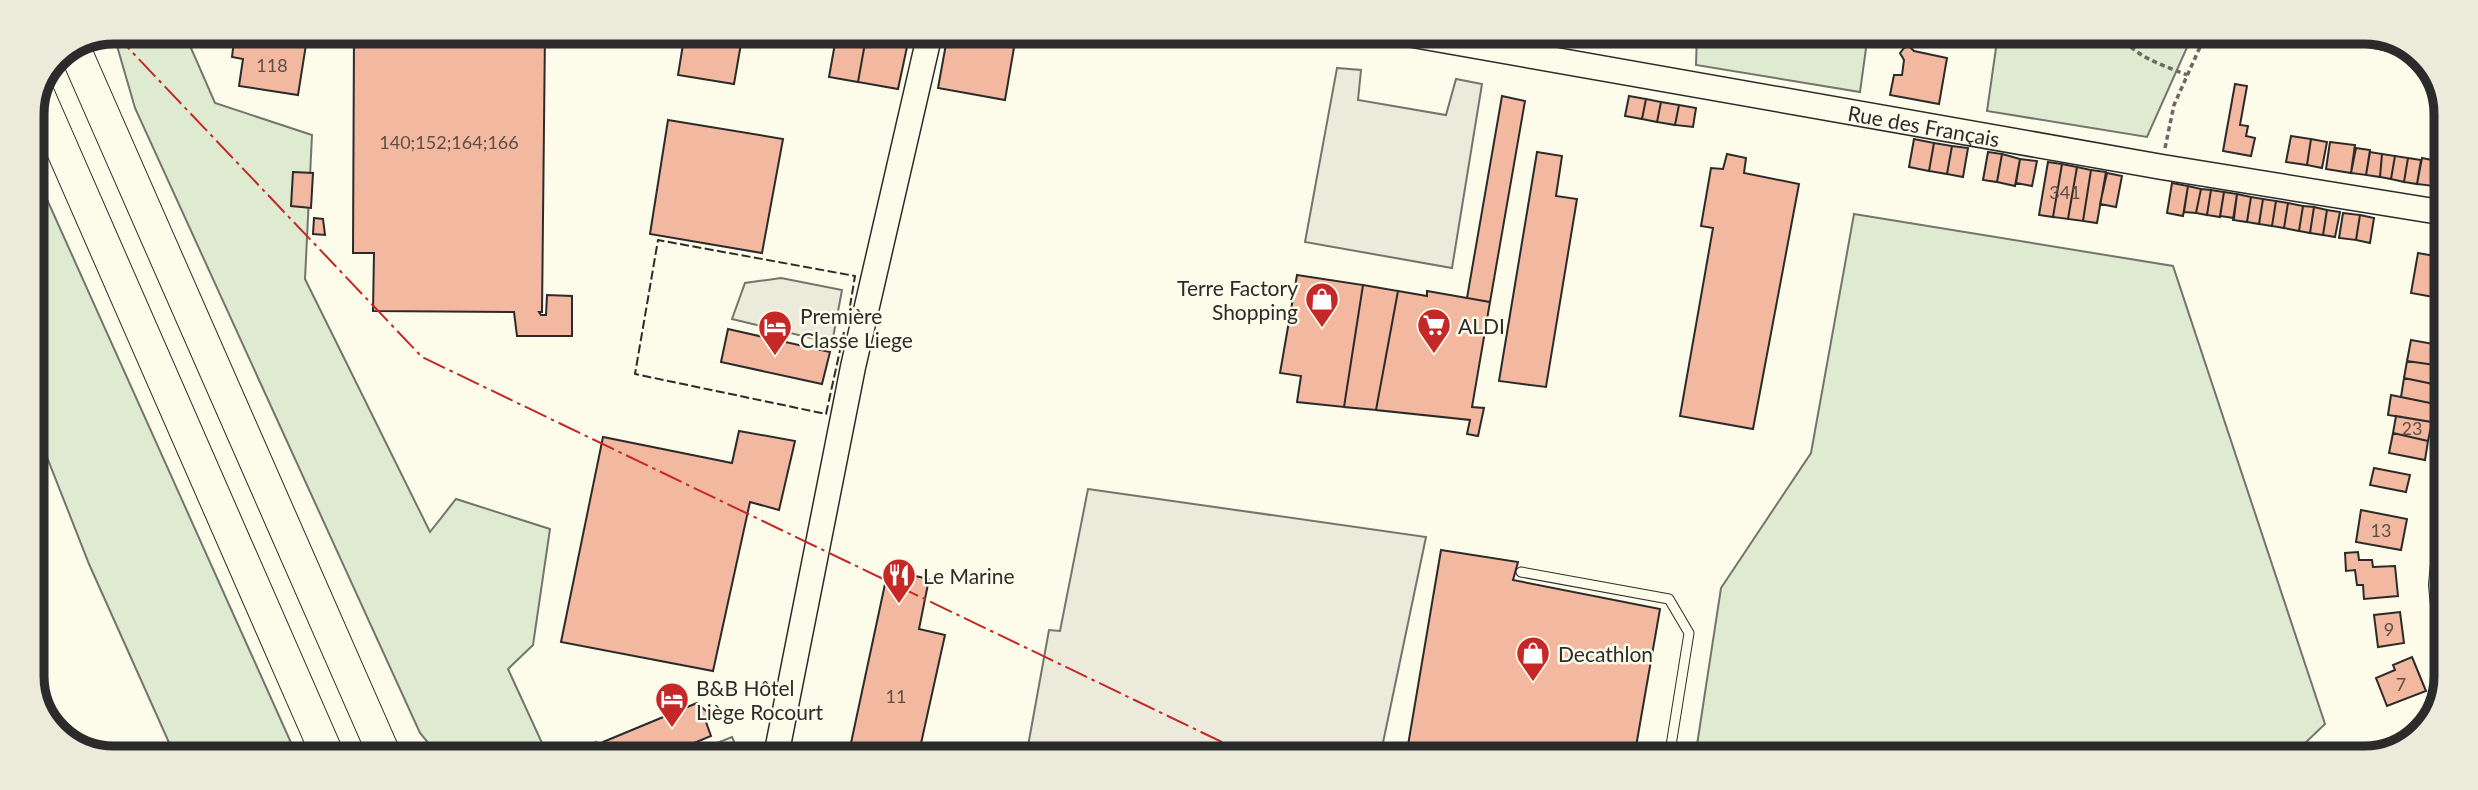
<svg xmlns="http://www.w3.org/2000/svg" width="2478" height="790" font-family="Lato,sans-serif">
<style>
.green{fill:#deebd1;stroke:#74746e;stroke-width:2}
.parking{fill:#eceadb;stroke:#74746e;stroke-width:2}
.building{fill:#f2b8a0;stroke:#2b2b2b;stroke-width:2}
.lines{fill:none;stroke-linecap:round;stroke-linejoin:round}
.lane-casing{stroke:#2b2b2b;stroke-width:11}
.street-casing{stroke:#2b2b2b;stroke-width:20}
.secondary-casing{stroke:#2b2b2b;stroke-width:27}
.highway-casing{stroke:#2b2b2b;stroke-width:34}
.path{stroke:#6a6964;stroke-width:3.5;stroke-dasharray:5 3.5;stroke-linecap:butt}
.lane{stroke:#fdfbea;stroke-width:9}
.street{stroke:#fdfbea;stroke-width:18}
.secondary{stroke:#fdfbea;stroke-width:24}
.highway{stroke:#fdfbea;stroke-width:32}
.fence{stroke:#2b2b2b;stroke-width:2;stroke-dasharray:9 3.5;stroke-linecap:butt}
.power{stroke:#c62828;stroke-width:2;stroke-dasharray:24 5 3.5 5;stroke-linecap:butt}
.labels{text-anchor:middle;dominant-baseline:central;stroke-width:5;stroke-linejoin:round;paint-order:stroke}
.number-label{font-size:18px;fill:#5d4e48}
.street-label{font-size:21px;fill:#2b2b2b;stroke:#fdfbea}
.poi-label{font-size:21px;fill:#2b2b2b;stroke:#fdfbea;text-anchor:start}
.rim{fill:none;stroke:#2b2b2b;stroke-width:9}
</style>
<rect width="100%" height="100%" fill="#fdfbea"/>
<path class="green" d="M113,32H184L215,103L312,135L305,279L430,532L456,499L550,529L533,645L508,669L548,756H439L420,733L135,108Z
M1697,34H1868L1860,92L1696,65Z
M1998,34H2193L2147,137L1987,111Z
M32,166L297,756H175L89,564L32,419Z
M1854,214L2173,266L2325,724L2302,746L2299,758H1695L1721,588L1811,453Z"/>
<path class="parking" d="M1337,68L1361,70L1358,100L1446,115L1456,79L1482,84L1452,268L1305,242Z
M781,278L842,290L832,343L732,319L745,283Z
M1088,489L1426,537L1380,757H1026L1049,630L1060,631Z
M732,737L735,744L729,756H684Z
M596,742L601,756H568Z"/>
<path class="building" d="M235,32H308L298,95L239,86L243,59L232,57Z
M354,32H545L542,312H539L541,315H546L547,295L572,296V336H517L514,312L373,311L374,253H353Z
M685,32H743L734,84L678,75Z
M837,32H867L858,82L829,77Z
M867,32L910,33L898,89L858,82Z
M948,33H999L1016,36L1005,100L938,88Z
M999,33H1058L1057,43Z
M1909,46L1914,51L1947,58L1939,104L1890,95L1894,75H1902L1904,60L1900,53L1904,48Z
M2235,84L2247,86L2240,125L2248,126L2246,136L2255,138L2251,156L2223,151Z
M1502,96L1525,101L1490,302L1467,298Z
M1629,96L1646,99L1642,119L1625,116Z
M1646,99L1661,102L1657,122L1642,119Z
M1661,102L1679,105L1675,125L1657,122Z
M1679,105L1696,108L1693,127L1675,125Z
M668,120L783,139L762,253L650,234Z
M2291,136L2311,139L2307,165L2286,162Z
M1914,139L1934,143L1929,171L1909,167Z
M2311,139L2327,142L2322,168L2307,165Z
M2330,142L2355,145L2351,173L2326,169Z
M1934,143L1952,146L1947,174L1929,171Z
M1952,146L1968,148L1963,177L1947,174Z
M2356,148L2370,150L2366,175L2351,173Z
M1537,152L1562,156L1556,196L1577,199L1546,387L1499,381Z
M1988,152L2002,154L1997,182L1983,180Z
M2370,152L2382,154L2380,177L2366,175Z
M1727,154L1746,158L1744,173L1799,184L1753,429L1680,416L1713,228L1701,226L1711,168L1723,169Z
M2002,154L2020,159L2015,186L1997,182Z
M2382,154L2395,156L2391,179L2380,177Z
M2395,156L2408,158L2404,182L2391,179Z
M2408,158L2421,160L2417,184L2404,182Z
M2422,158L2437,161L2433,186L2417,184Z
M2020,159L2037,161L2032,186L2016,183Z
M2048,162L2062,164L2053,217L2039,215Z
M2437,163L2446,165V188L2433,186Z
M2062,164L2077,167L2068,219L2053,217Z
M2077,167L2091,170L2083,221L2068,219Z
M2091,170L2106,172L2097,223L2083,221Z
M293,172L313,173L311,208L291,206Z
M2107,173L2122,176L2116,207L2100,204Z
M2172,183L2188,186L2183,216L2167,213Z
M2188,186L2201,189L2196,213L2184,212Z
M2201,189L2211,190L2207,215L2196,213Z
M2211,190L2224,192L2220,217L2207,215Z
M2224,192L2237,194L2234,218L2220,216Z
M2237,194L2251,197L2247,222L2233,220Z
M2251,197L2263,199L2259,224L2247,222Z
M2263,199L2276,201L2272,226L2259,224Z
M2276,201L2288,203L2284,228L2272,226Z
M2288,203L2303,206L2299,231L2284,228Z
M2303,206L2314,207L2310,233L2299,231Z
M2314,207L2327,210L2323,235L2310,233Z
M2327,210L2340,212L2335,237L2323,235Z
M2343,213L2360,215L2356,240L2339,238Z
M2360,215L2374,218L2370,243L2356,240Z
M314,218L323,219L325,235L313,234Z
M2418,253L2446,258L2445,299L2411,293Z
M1297,275L1363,285L1344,407L1297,402L1301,376L1280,373Z
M1363,285L1398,291L1376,410L1344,407Z
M1398,291L1427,296V291L1490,302L1472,407L1484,408L1478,436L1467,434L1470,420L1376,410Z
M728,329L830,352L822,384L721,362Z
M2411,340L2445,346L2442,366L2407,361Z
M2407,361L2442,366L2438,385L2404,378Z
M2404,378L2438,385L2435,404L2401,397Z
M2391,395L2435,404L2432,422L2388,415Z
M2396,416L2432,422L2428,441L2393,433Z
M739,431L795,441L779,510L750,502L713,671L561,642L603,437L732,463Z
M2393,433L2428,441L2425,460L2389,453Z
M2374,468L2410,475L2406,492L2370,485Z
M2361,510L2407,519L2401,550L2356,542Z
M1441,550L1518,562L1513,580L1660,609L1634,758L1406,757Z
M2358,552L2359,560H2372L2373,567L2395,566L2398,596L2364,599L2363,585H2357L2355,570L2346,571L2345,553Z
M888,570L929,579L919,629L945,635L918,757H848Z
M2400,612L2404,643L2378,647L2374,615Z
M2412,657L2426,691L2387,706L2376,678L2395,670L2393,665Z
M2432,702L2438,707L2418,736L2410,730Z
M697,703L714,718L706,722L711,736L663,756H602L603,742Z"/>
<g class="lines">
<g class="lane-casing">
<path id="lane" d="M2334,36L2409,50
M1521,572L1669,599L1689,633L1669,758"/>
</g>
<g class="street-casing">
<path id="street" d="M2444,645L2438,585L2444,520"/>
</g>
<g class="secondary-casing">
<g id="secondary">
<path id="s1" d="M1402,33L2162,167L2446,213"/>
<path d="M776,756L853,367L930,33"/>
</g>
</g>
<g class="highway-casing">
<path id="highway" d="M74,48L385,756
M39,96L328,756"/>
</g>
<path class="path" d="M2120,34C2132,56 2165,66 2187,75
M2165,148L2174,105L2204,38L2209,34"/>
<use href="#lane" class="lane"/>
<use href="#street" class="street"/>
<use href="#secondary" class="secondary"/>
<use href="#highway" class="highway"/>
<path class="fence" d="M844,332L826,414L635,374L658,240L855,276L848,318"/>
<path class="power" d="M113,32L422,357L1253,757"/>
</g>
<defs>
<g id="shop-pin" transform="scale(1.75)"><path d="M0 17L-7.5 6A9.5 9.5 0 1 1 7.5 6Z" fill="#c62828" stroke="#fdfbea"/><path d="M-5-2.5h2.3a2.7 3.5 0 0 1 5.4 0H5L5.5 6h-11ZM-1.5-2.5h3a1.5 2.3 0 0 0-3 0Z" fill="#fff"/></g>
<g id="supermarket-pin" transform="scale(1.75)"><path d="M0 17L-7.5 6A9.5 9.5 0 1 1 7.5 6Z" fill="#c62828" stroke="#fdfbea"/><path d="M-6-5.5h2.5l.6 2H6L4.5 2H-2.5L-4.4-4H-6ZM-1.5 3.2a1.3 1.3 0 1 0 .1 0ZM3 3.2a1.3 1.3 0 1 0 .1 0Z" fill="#fff"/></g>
<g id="hotel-pin" transform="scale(1.75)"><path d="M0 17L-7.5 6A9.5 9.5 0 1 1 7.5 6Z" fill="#c62828" stroke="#fdfbea"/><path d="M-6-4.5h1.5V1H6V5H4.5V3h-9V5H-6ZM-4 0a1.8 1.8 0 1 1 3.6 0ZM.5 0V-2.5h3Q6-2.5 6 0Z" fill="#fff"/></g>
<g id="restaurant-pin" transform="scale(1.75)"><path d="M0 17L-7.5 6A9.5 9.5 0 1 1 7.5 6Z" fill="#c62828" stroke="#fdfbea"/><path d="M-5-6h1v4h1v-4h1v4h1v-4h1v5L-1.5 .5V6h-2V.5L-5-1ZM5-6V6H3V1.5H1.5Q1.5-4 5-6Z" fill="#fff"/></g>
</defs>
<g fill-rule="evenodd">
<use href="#shop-pin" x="1322" y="299"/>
<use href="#supermarket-pin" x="1434" y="325"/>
<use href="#hotel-pin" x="775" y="327"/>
<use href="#restaurant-pin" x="899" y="575"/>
<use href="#shop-pin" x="1533" y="653"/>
<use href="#hotel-pin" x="672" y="699"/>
</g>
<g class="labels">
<g class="number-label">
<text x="272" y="65">118</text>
<text x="449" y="142">140;152;164;166</text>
<text x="2065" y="192">341</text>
<text x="2412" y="428">23</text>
<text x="2381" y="530">13</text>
<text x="2389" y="629">9</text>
<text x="2401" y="684">7</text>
<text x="896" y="696">11</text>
</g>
<g class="street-label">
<text stroke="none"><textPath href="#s1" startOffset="530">Rue des Français</textPath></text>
</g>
<g class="poi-label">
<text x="1298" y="287" text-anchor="end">Terre Factory<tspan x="1298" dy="24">Shopping</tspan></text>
<text x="800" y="315">Première<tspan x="800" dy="24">Classe Liege</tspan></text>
<text x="1458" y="325">ALDI</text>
<text x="923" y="575">Le Marine</text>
<text x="1558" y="653">Decathlon</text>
<text x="696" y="687">B&amp;B Hôtel<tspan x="696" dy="24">Liège Rocourt</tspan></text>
</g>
</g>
<path d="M0 0H2478V790H0ZM114 44H2364A70 70 0 0 1 2434 114V676A70 70 0 0 1 2364 746H114A70 70 0 0 1 44 676V114A70 70 0 0 1 114 44Z" fill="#eceadb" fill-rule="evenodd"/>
<path class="rim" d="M114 44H2364A70 70 0 0 1 2434 114V676A70 70 0 0 1 2364 746H114A70 70 0 0 1 44 676V114A70 70 0 0 1 114 44Z"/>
</svg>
